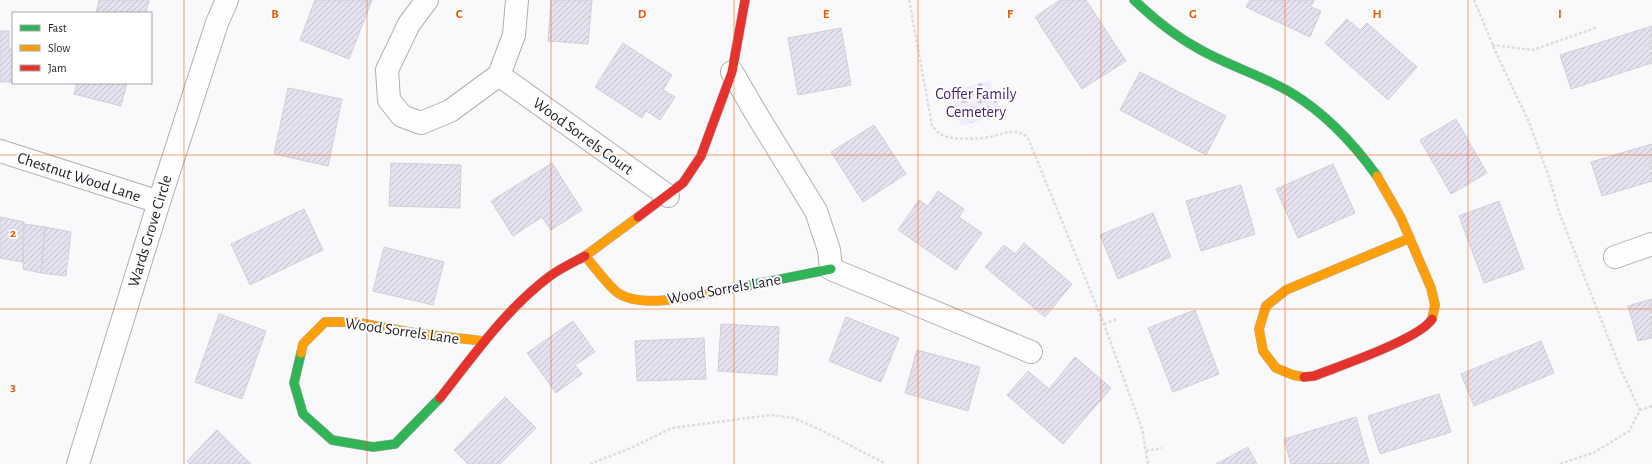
<svg xmlns="http://www.w3.org/2000/svg" width="1652" height="464" font-family="'Alegreya Sans',sans-serif">
<style>
.cemetery{fill:url(#cemetery-stones)}
.building{fill:url(#building-hatch);stroke:#d2d0d6}
.lines{fill:none;stroke-linecap:round;stroke-linejoin:round}
.street-casing{stroke:#b1afb4;stroke-width:24}
.fast-casing{stroke:#b1afb4;stroke-width:10}
.slow-casing{stroke:#b1afb4;stroke-width:10}
.jam-casing{stroke:#b1afb4;stroke-width:10}
.path{stroke:#dedede;stroke-width:2.5;stroke-dasharray:3 2;stroke-linecap:butt}
.street{stroke:#fefefe;stroke-width:22}
.fast{stroke:#30b455;stroke-width:9}
.slow{stroke:#ff9f0a;stroke-width:9}
.jam{stroke:#e5322d;stroke-width:9}
.grid{fill:none;stroke:#e8590c;stroke-width:1;stroke-opacity:0.55}
.labels{text-anchor:middle;dominant-baseline:central;stroke-width:4;stroke-linejoin:round;paint-order:stroke}
.park-label{font-size:16px;fill:#4a2574;stroke:#fff}
.street-label{font-size:16px;fill:#1f1c24;stroke:#fff}
.grid-label{font-size:13px;text-anchor:middle;font-weight:bold;fill:#e8590c;stroke:#fff;stroke-width:4;stroke-linejoin:round;paint-order:stroke}
</style>
<defs>
<pattern id="cemetery-stones" width="16" height="16" patternUnits="userSpaceOnUse"><rect width="16" height="16" fill="#f1ecfb"/><path d="M2 7V4a2 2 0 0 1 4 0v3zM10 15v-3a2 2 0 0 1 4 0v3z" fill="#cecad7"/></pattern>
<pattern id="building-hatch" width="6" height="6" patternUnits="userSpaceOnUse"><rect width="6" height="6" fill="#e6e1ef"/><path d="M-1 1l2-2M0 6l6-6M5 7l2-2" fill="none" stroke="#c5c0cd"/></pattern>
</defs>
<rect width="100%" height="100%" fill="#f9f8fa"/>
<path class="cemetery" d="M990,80L1001,114L961,126L950,92Z"/>
<path class="building" d="M99,0H149L146,13H96Z
M315,0H372L349,59L300,40Z
M551,0H592L588,44L548,41Z
M1060,0H1086L1126,61L1082,89L1035,17Z
M1250,0H1314L1311,7L1321,11L1310,37L1246,7Z
M1347,19L1360,30L1367,23L1417,67L1388,100L1325,43Z
M1652,26V63L1571,89L1560,55Z
M841,28L851,85L798,95L788,38Z
M0,31H9V49H13V82H0Z
M623,43L672,75L663,90L675,97L660,120L646,111L642,118L595,87Z
M1140,72L1226,116L1206,155L1120,110Z
M77,83H127L121,106L74,94Z
M288,88L342,99L328,166L274,154Z
M1456,119L1487,173L1451,194L1420,140Z
M874,125L906,174L863,202L831,152Z
M1652,144V181L1602,196L1591,162Z
M391,163L461,165L460,208L389,206Z
M552,163L582,210L551,230L542,217L513,236L491,201Z
M1333,164L1355,213L1298,238L1276,189Z
M1241,185L1255,234L1201,251L1186,201Z
M938,191L964,209L959,217L982,233L956,270L898,230L919,200L928,206Z
M1499,201L1524,269L1484,283L1459,216Z
M304,209L323,250L250,285L231,244Z
M1153,213L1171,257L1118,279L1100,235Z
M0,217L24,222L23,262L0,258Z
M24,224L45,227L41,273L23,269Z
M45,227L71,232L66,276L41,273Z
M1024,243L1072,284L1045,317L985,267L1004,245L1015,254Z
M384,247L444,262L433,305L373,291Z
M1652,299V338L1638,341L1628,306Z
M1195,310L1219,374L1173,392L1148,328Z
M219,314L266,331L242,399L195,382Z
M846,317L899,338L881,382L829,361Z
M573,321L595,352L575,365L582,374L556,393L527,353Z
M721,324L779,327L777,375L718,371Z
M704,338L706,379L637,381L635,341Z
M1541,341L1554,373L1474,406L1461,374Z
M917,350L980,367L968,411L905,393Z
M1075,357L1111,388L1063,444L1007,395L1028,371L1049,389Z
M1439,394L1451,432L1380,454L1368,416Z
M505,397L536,428L500,464H468L454,450Z
M1356,417L1369,463L1291,464L1284,439Z
M217,430L251,464H190L187,461Z
M1248,447L1257,464H1216Z"/>
<g class="lines">
<g class="street-casing">
<path id="street" d="M427,0L409,24L387,70L389,100L402,116L421,123L450,111L499,75L514,35L517,0
M732,72L757,115L816,211L829,250L831,269L1031,352
M499,75L668,196
M0,151L159,202
M1615,257L1652,244
M78,464L159,202L217,23L227,0"/>
</g>
<g class="fast-casing">
<path id="fast" d="M1134,0C1154,19 1175,36 1199,49C1229,66 1261,75 1290,92C1325,113 1354,144 1377,176
M721,291L831,269
M301,353L294,383L303,414L332,440L373,447L395,444L440,398"/>
</g>
<g class="slow-casing">
<path id="slow" d="M1377,176L1401,218L1431,288L1435,305L1432,319
M638,217L585,256C594,266 608,286 618,293C641,309 694,296 721,291
M301,353L303,344L325,322H354L420,334L484,341
M1304,377L1293,375L1276,368L1263,351L1259,329L1266,306L1286,290L1410,238"/>
</g>
<g class="jam-casing">
<path id="jam" d="M638,217L683,183L701,156L732,72L745,0
M1304,377L1314,376C1339,366 1420,339 1432,319
M440,398C474,355 506,309 550,276C561,268 574,262 585,256"/>
</g>
<path class="path" d="M909,0L932,125C934,128 937,132 940,134C950,140 972,139 984,138C1000,136 1015,125 1028,138L1104,324L1142,429L1148,464
M1474,0L1497,55L1529,122L1550,180L1559,212L1621,370L1640,410
M1492,45L1533,50L1598,27
M1104,324L1117,319
M1146,451L1162,448
M590,464L631,448L672,428L771,415L794,418L821,430L886,464
M1560,464L1595,452L1629,431L1640,410L1652,406"/>
<use href="#street" class="street"/>
<use href="#fast" class="fast"/>
<use href="#slow" class="slow"/>
<use href="#jam" class="jam"/>
</g>
<path class="grid" d="M184,0V464M367,0V464M551,0V464M734,0V464M918,0V464M1101,0V464M1285,0V464M1468,0V464M0,155H1652M0,309H1652"/>
<g class="labels">
<g class="park-label">
<text x="976" y="94">Coffer Family<tspan x="976" dy="18">Cemetery</tspan></text>
</g>
<g class="street-label">
<text transform="translate(583 136) rotate(36)">Wood Sorrels Court</text>
<text transform="translate(79 177) rotate(18)">Chestnut Wood Lane</text>
<text transform="translate(150 231) rotate(-73)">Wards Grove Circle</text>
<text transform="translate(724 289) rotate(-10)">Wood Sorrels Lane</text>
<text transform="translate(402 331) rotate(8)">Wood Sorrels Lane</text>
</g>
</g>
<g class="grid-label">
<text x="275" y="18">B</text>
<text x="459" y="18">C</text>
<text x="642" y="18">D</text>
<text x="826" y="18">E</text>
<text x="1010" y="18">F</text>
<text x="1193" y="18">G</text>
<text x="1377" y="18">H</text>
<text x="1560" y="18">I</text>
<text x="13" y="237">2</text>
<text x="13" y="391">3</text>
</g>
<rect x="12" y="12" width="140" height="72" fill="#ffffff" stroke="#a5a4a7"/>
<rect x="20" y="25" width="20" height="6" fill="#30b455" stroke="#a5a4a7"/>
<text x="48" y="32" font-size="12" fill="#1f1c24">Fast</text>
<rect x="20" y="45" width="20" height="6" fill="#ff9f0a" stroke="#a5a4a7"/>
<text x="48" y="52" font-size="12" fill="#1f1c24">Slow</text>
<rect x="20" y="65" width="20" height="6" fill="#e5322d" stroke="#a5a4a7"/>
<text x="48" y="72" font-size="12" fill="#1f1c24">Jam</text>
</svg>
